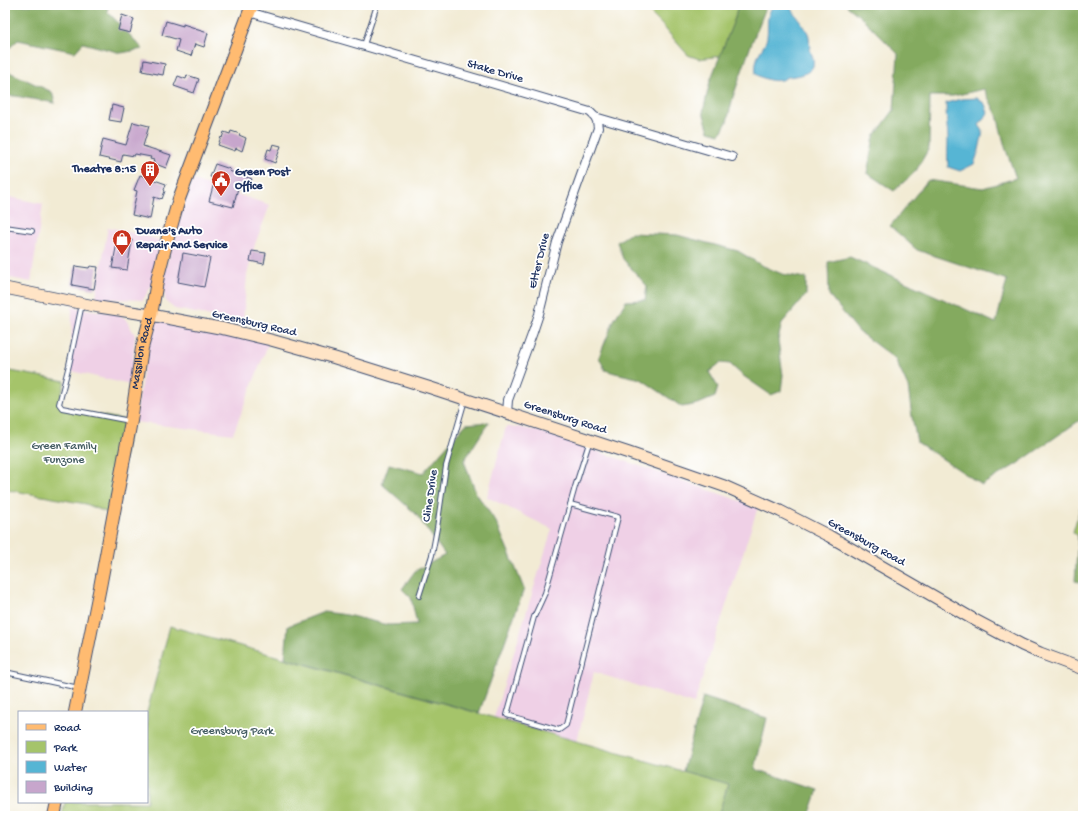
<svg xmlns="http://www.w3.org/2000/svg" width="1088" height="821" font-family="'Gochi Hand',sans-serif">
<style>
.built{fill:#efd0e6}
.green{fill:#a5c46b;stroke:#607a64}
.forest{fill:#84aa5f;stroke:#506c5e}
.water{fill:#56b5d4;stroke:#387299}
.building{fill:#c7a6cc}
.lines{fill:none;stroke-linecap:round;stroke-linejoin:round}
.lane-casing{stroke:#3b4b70;stroke-width:6}
.street-casing{stroke:#3b4b70;stroke-width:10}
.secondary-casing{stroke:#3b4b70;stroke-width:13}
.primary-casing{stroke:#3b4b70;stroke-width:14}
.lane{stroke:#fff;stroke-width:4}
.street{stroke:#fff;stroke-width:8}
.secondary{stroke:#ffe4c6;stroke-width:11}
.primary{stroke:#ffbb71;stroke-width:12}
.labels{text-anchor:middle;dominant-baseline:central;stroke-width:3.5;stroke-linejoin:round;paint-order:stroke}
.street-label{font-size:12px;fill:#1b2f5e;stroke:#fff}
.poi-label{font-size:12px;font-weight:bold;fill:#1b2f5e;stroke:#fff;text-anchor:start}
.park-label{font-size:12px;fill:#445c62;stroke:#fff}
</style>
<rect width="100%" height="100%" fill="#fff"/>
<filter id="ink" filterUnits="userSpaceOnUse"><feTurbulence type="fractalNoise" baseFrequency=".025" numOctaves="2"/><feDisplacementMap in="SourceGraphic" scale="8" xChannelSelector="R" yChannelSelector="G"/><feConvolveMatrix kernelMatrix="1 2 1 2 8 2 1 2 1" color-interpolation-filters="sRGB"/></filter>
<filter id="wash" filterUnits="userSpaceOnUse"><feTurbulence type="fractalNoise" baseFrequency=".012" numOctaves="4" result="noise"/><feDisplacementMap in="SourceGraphic" scale="16" xChannelSelector="R" yChannelSelector="G"/><feGaussianBlur stdDeviation="0.9" result="paint"/><feColorMatrix in="noise" values="0 0 0 0 0 0 0 0 0 0 0 0 0 0 0 0 0 1.4 0 .05"/><feComposite in="paint" operator="in"/></filter>
<g filter="url(#wash)">
<rect width="100%" height="100%" fill="#f2ebd4"/>
<path class="built" d="M193,180L270,205L255,244L247,275L243,322L175,309L166,302L162,281L182,211Z
M5,196L43,204L31,282L5,277Z
M108,227L153,238L161,241L153,283L143,300L96,298L97,290Z
M72,307L117,314L126,319L135,335L131,385L71,371Z
M153,318L269,342L233,434L135,422L148,343Z
M506,427H517L539,431L758,507L694,704L594,672L577,741L494,717L552,529L487,497Z"/>
<path class="green" d="M650,5H738L735,18L720,56L699,59L688,55L679,45L662,25L649,12Z
M5,370L65,381L59,404L62,408L131,421L113,515L86,504L15,491L5,490Z
M1083,498V527L1078,536L1073,532Z
M170,626L728,784L718,816H62L65,802H147V712Z"/>
<path class="forest" d="M5,5H109L107,11L143,49L121,53L83,43L75,52L18,40L5,52Z
M738,5H767L751,45L733,97L727,122L720,134L709,131L703,112L710,81L735,18Z
M846,5H1083V418L1017,464L982,485L917,442L912,417L908,387L895,359L859,332L829,295L828,262L850,257L996,323L1007,280L917,250L890,226L928,180L983,188L1016,178L1005,147L997,115L984,89L953,96H930L929,148L916,171L894,191L867,173L874,137L894,110L898,54L864,20Z
M5,70L52,92L55,103L15,96H5Z
M631,233L677,235L738,251L761,265L782,274L806,278V295L782,323L778,340L783,375L781,391L771,395L742,375L730,364L720,363L709,372L718,387L715,397L698,404L682,407L641,379L615,373L605,370L599,357L614,320L626,301L645,300L647,286L623,259L617,242Z
M489,422L464,461L476,493L496,522L516,569L524,589L479,713L285,658L288,626L324,612L347,615L388,625L417,624L411,598L402,589L415,571L445,555L416,514L382,484L389,464L423,473L466,424Z
M1083,527V583L1075,581L1078,536Z
M703,697L767,718L755,769L818,790L809,816H718L728,784L683,771Z"/>
<path class="water" d="M776,5H788C795,14 803,23 808,33C810,38 809,44 810,49C812,56 817,66 809,71C802,76 795,76 788,77C786,78 784,79 782,80C773,82 763,79 756,74C755,66 756,59 760,52C762,48 765,45 766,41C770,29 763,12 776,5Z
M977,98L985,104L988,113L979,125L983,131L979,150L974,164L960,171L948,167C947,157 948,148 948,138C947,127 946,115 946,103L961,99Z"/>
<g id="blocks">
<path class="building" d="M122,15L134,19L130,33L118,30Z
M166,21L183,26V24L195,28V29L208,33L204,47L195,44L191,56L176,51L179,40L162,35Z
M144,60L165,64L163,75L142,71Z
M187,75L199,79L194,93L174,86L178,76L186,79Z
M112,105L124,108L121,122L109,120Z
M133,122L149,126L143,146L171,155L166,168L153,163L154,160L150,159L151,157L135,154L134,156L123,154L121,162L99,157L103,139L126,145Z
M231,131L240,134L239,135L246,138L242,151L236,148L235,151L218,145L221,137L222,138L224,132L230,134Z
M273,144L281,146L275,163L265,159L268,149L271,150Z
M215,164L230,169L229,171L252,179L247,191L238,188L233,207L209,201L215,179L210,177Z
M140,175L166,184L164,190L165,191L162,199L161,198L160,199L154,197L150,219L132,215L137,191L134,190Z
M118,238L132,240L127,270L112,268Z
M252,251L266,253L264,264L250,261Z
M183,253L210,258L204,287L178,282Z
M75,266L89,268L90,266L98,267L94,289L72,285Z"/>
</g>
</g>
<g filter="url(#ink)">
<use href="#blocks" fill-opacity="0" stroke="#3b4b70" stroke-width="1"/>
<g class="lines">
<g class="lane-casing">
<path id="lane" d="M364,45L377,5
M5,227L32,231
M82,304L69,365L59,404L62,408L130,421
M570,504L618,517L566,725L559,730L507,715L534,617L545,593L575,487L590,440
M419,596L432,555L437,528L446,466L465,400
M5,672L79,688"/>
</g>
<g class="street-casing">
<path id="street" d="M249,12L590,112L595,117L732,157
M507,413L508,400L533,332L539,314L557,242L598,128L597,121L595,117"/>
</g>
<g class="secondary-casing">
<path id="secondary" d="M5,288L99,307L151,315L225,329L271,340L335,358L431,388L629,453L724,486L780,511L829,536L973,619L1022,645L1040,653L1083,669"/>
</g>
<g class="primary-casing">
<g id="primary">
<path id="s1" d="M75,712L100,587L131,421L142,348L151,315L158,276L168,237L179,199L252,5"/>
<path d="M54,816L57,802"/>
</g>
</g>
<use href="#lane" class="lane"/>
<use href="#street" class="street"/>
<use href="#secondary" class="secondary"/>
<use href="#primary" class="primary"/>
</g>
</g>
<defs>
<g id="building-pin" transform="scale(1)"><path d="M0 17L-7.5 6A9.5 9.5 0 1 1 7.5 6Z" fill="#c8321e" stroke="#fff"/><path d="M-4-6H4V6H1V3H-1V6H-4ZM-2.5-4.3h1.7v1.8h-1.7ZM.8-4.3h1.7v1.8H.8ZM-2.5-1h1.7V.8h-1.7ZM.8-1h1.7V.8H.8Z" fill="#fff"/></g>
<g id="civic-pin" transform="scale(1)"><path d="M0 17L-7.5 6A9.5 9.5 0 1 1 7.5 6Z" fill="#c8321e" stroke="#fff"/><path d="M-.6-6.5H3V-4.5H.6V-3L4-1V1h2V6H-6V1h2V-1L-.6-3ZM-1.2 2.5V6h2.4V2.5Z" fill="#fff"/></g>
<g id="shop-pin" transform="scale(1)"><path d="M0 17L-7.5 6A9.5 9.5 0 1 1 7.5 6Z" fill="#c8321e" stroke="#fff"/><path d="M-5-2.5h2.3a2.7 3.5 0 0 1 5.4 0H5L5.5 6h-11ZM-1.5-2.5h3a1.5 2.3 0 0 0-3 0Z" fill="#fff"/></g>
</defs>
<g fill-rule="evenodd">
<use href="#building-pin" x="150" y="170"/>
<use href="#civic-pin" x="221" y="180"/>
<use href="#shop-pin" x="122" y="239"/>
</g>
<g class="labels">
<g class="street-label">
<text transform="translate(495 72) rotate(16)">Stake Drive</text>
<text transform="translate(540 261) rotate(-76)">Etter Drive</text>
<text transform="translate(254 324) rotate(13)">Greensburg Road</text>
<text stroke="none"><textPath href="#s1" startOffset="365">Massillon Road</textPath></text>
<text transform="translate(565 418) rotate(18)">Greensburg Road</text>
<text transform="translate(431 496) rotate(-82)">Cline Drive</text>
<text transform="translate(866 543) rotate(29)">Greensburg Road</text>
</g>
<g class="poi-label">
<text x="136" y="170" text-anchor="end">Theatre 8:15</text>
<text x="235" y="173">Green Post<tspan x="235" dy="14">Office</tspan></text>
<text x="136" y="232">Duane's Auto<tspan x="136" dy="14">Repair And Service</tspan></text>
</g>
<g class="park-label">
<text x="64" y="447">Green Family<tspan x="64" dy="14">Funzone</tspan></text>
<text x="232" y="732">Greensburg Park</text>
</g>
</g>
<rect width="1088" height="821" fill="none" stroke="#fff" stroke-width="20"/>
<rect x="18" y="711" width="130" height="92" fill="#ffffff" stroke="#a4acbf"/>
<rect x="26" y="724" width="20" height="6" fill="#ffbb71" stroke="#a4acbf"/>
<text x="54" y="731" font-size="12" fill="#1b2f5e">Road</text>
<rect x="26" y="741" width="20" height="12" fill="#a5c46b" stroke="#a4acbf"/>
<text x="54" y="751" font-size="12" fill="#1b2f5e">Park</text>
<rect x="26" y="761" width="20" height="12" fill="#56b5d4" stroke="#a4acbf"/>
<text x="54" y="771" font-size="12" fill="#1b2f5e">Water</text>
<rect x="26" y="781" width="20" height="12" fill="#c7a6cc" stroke="#a4acbf"/>
<text x="54" y="791" font-size="12" fill="#1b2f5e">Building</text>
</svg>
